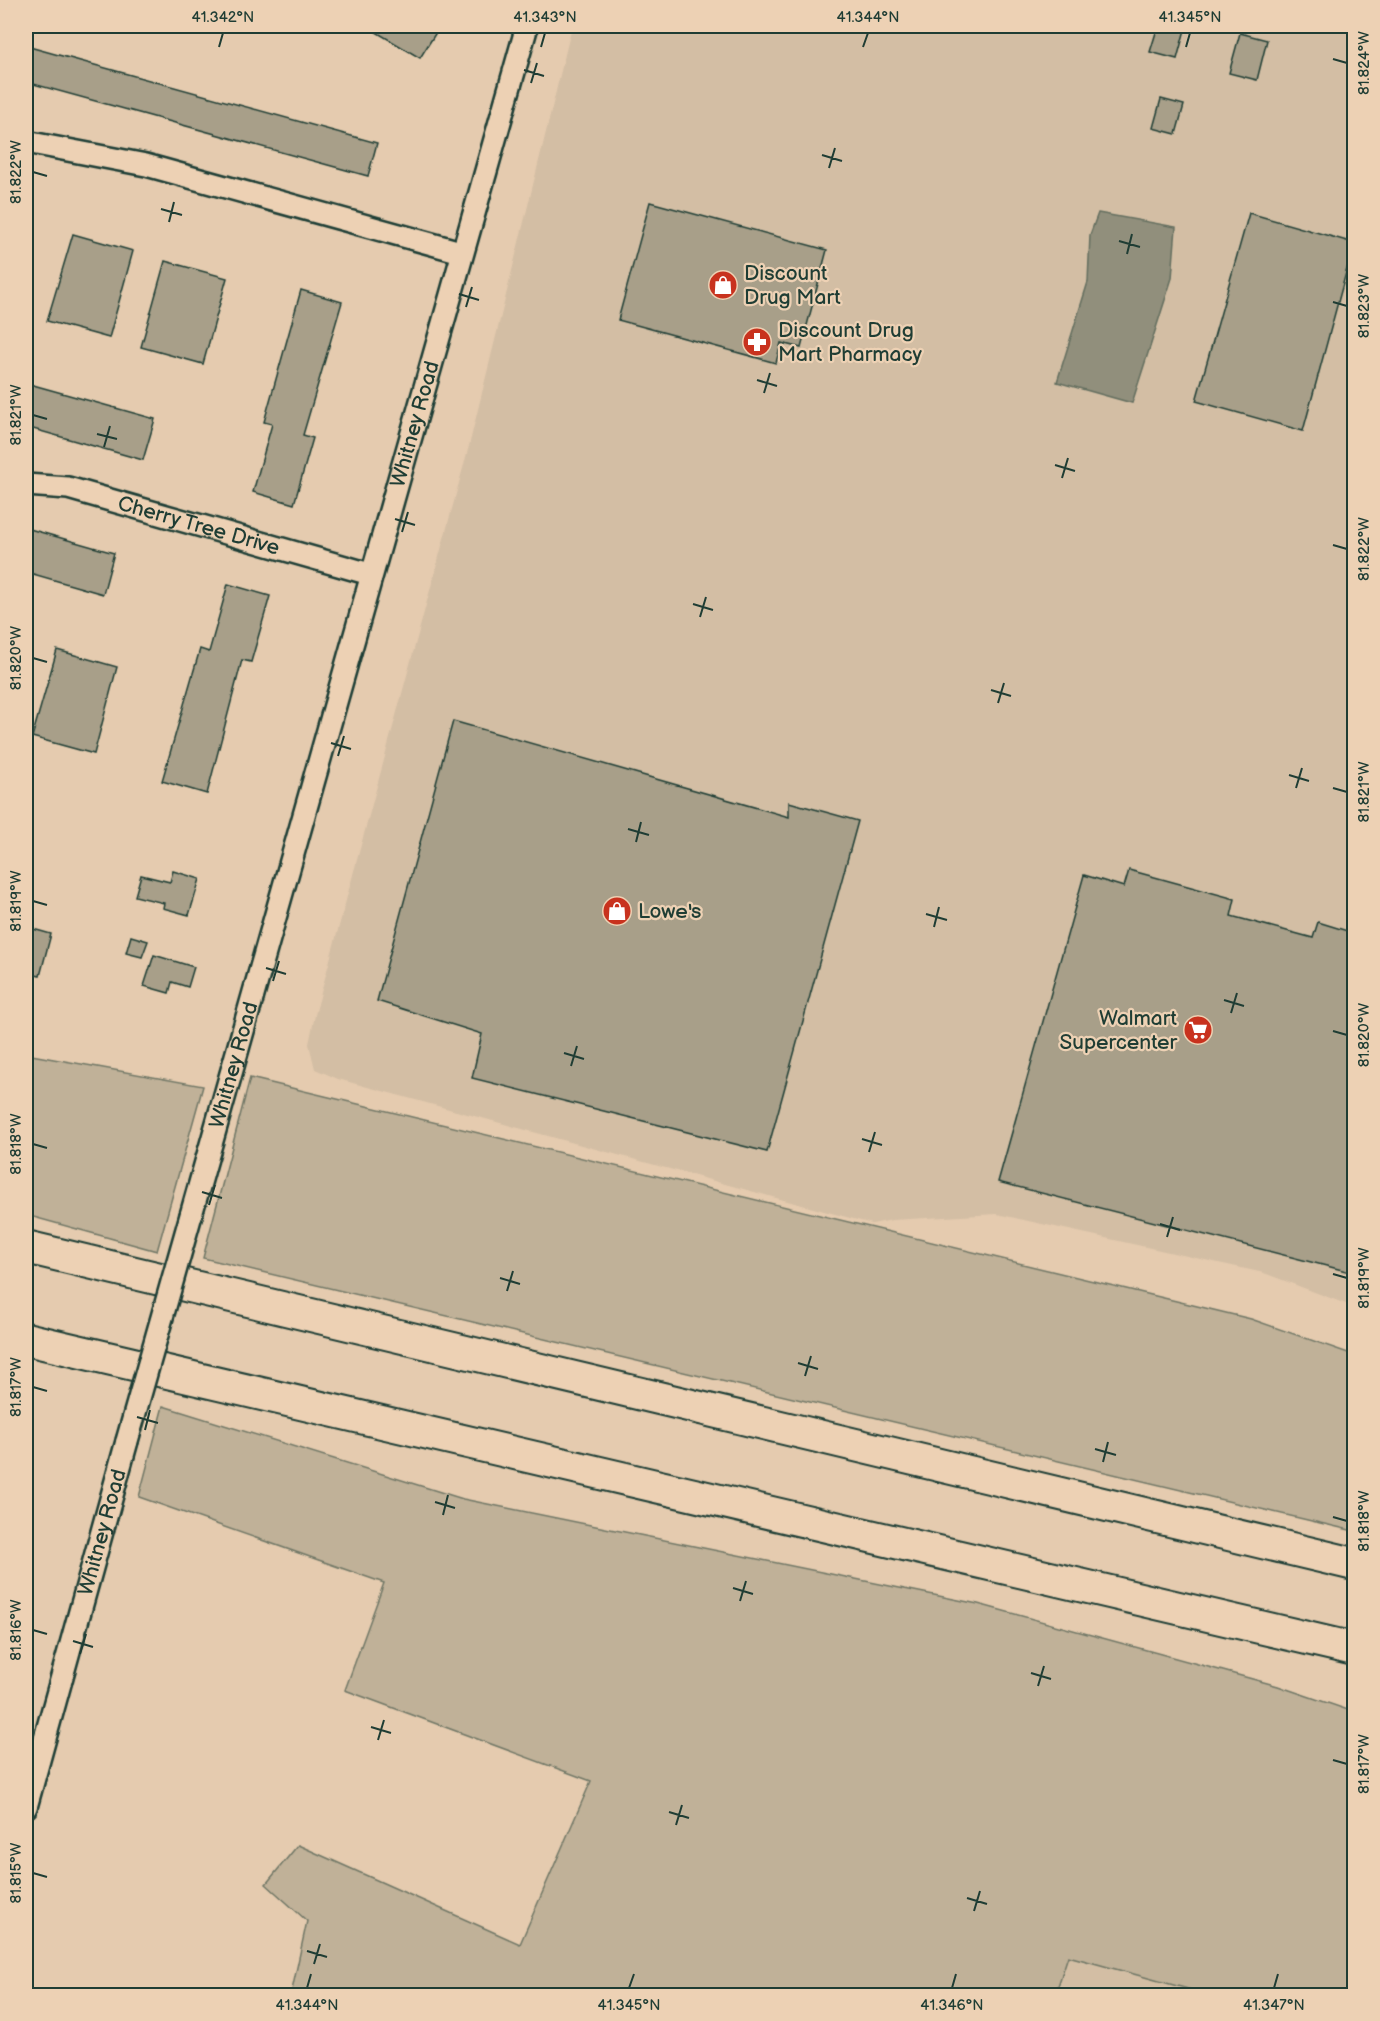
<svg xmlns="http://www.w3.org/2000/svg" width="1380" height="2021" font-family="'Balsamiq Sans',sans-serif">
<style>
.built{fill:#d3bea4}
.green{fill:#c0b198;stroke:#707766;stroke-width:1.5}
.water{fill:#918f7b;stroke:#636e5f;stroke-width:1.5}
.building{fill:#a89f89;stroke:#1f3d34;stroke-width:1.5}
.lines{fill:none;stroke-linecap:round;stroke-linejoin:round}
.minor-casing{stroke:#1f3d34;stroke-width:26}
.highway-casing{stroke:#1f3d34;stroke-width:36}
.minor{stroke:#edd1b4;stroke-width:21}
.highway{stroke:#edd1b4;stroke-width:32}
.minor-bridge-casing{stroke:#1f3d34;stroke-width:26;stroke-linecap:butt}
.minor-bridge{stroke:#edd1b4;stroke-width:21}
.ticks{fill:none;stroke:#1f3d34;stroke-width:2}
.labels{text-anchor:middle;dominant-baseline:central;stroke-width:4.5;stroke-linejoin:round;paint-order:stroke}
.poi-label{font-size:21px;fill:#1f3d34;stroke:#edd1b4;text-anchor:start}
.street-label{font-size:21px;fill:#1f3d34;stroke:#edd1b4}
.neatline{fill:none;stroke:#1f3d34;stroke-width:2}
.ticks-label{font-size:15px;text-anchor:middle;fill:#1f3d34}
</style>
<rect width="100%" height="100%" fill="#e5cbaf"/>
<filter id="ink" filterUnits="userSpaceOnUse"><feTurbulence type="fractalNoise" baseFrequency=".0167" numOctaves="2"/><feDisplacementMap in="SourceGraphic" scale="12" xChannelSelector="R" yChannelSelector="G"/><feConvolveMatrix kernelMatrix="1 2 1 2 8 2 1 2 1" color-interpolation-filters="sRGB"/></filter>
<g filter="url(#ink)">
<path class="built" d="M572,26H1354V1307L1264,1273L997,1214L892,1220L872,1224L338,1079L315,1069L309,1044L315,1015L469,446Z
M1067,1956L1210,1995L1055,1996Z"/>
<path class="green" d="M26,1054L203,1086L157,1251L26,1215Z
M250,1078L1251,1319L1354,1355V1531L203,1258Z
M163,1406L463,1499L978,1604L1278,1686L1354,1712V1995H1210L1068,1956L1055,1995H291L307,1921L266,1884L298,1845L520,1944L591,1781L345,1690L384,1583L139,1497Z"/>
<path class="water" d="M1098,213L1176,227L1172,278L1132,403L1057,382L1088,282L1090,235Z"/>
<path class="building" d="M366,26H440L420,58Z
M1158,26H1186L1177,59L1150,52Z
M1240,33L1267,40L1257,80L1229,73Z
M26,46L377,143L368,176L26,82Z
M1161,99L1184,105L1176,134L1153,128Z
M650,202L827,250L801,348L781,343L776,363L618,320Z
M1249,213L1354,243L1303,431L1196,401Z
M73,234L133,251L109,338L47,321Z
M165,261L227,278L203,364L141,347Z
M301,290L342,302L303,435L313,438L294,504L253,492L272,424L264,422Z
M26,383L155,419L143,460L26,427Z
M26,528L114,553L103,594L26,572Z
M228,584L270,596L251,662L242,660L207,794L162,781L200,649L209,652Z
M57,650L117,667L94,754L32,737Z
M453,721L789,817V802L858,821L767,1152L472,1078L482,1034L377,1001Z
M1129,870L1235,899L1231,916L1313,938L1318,922L1354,933V1273L998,1182L1084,875L1124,887Z
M173,871L200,879L189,915L163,908L164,903L135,896L141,875L170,882Z
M26,927L51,934L40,976L26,973Z
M131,936L148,941L142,957L126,953Z
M154,955L194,967L188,987L172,982L169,993L144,986Z"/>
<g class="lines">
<g class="minor-casing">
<g id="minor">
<path d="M26,142L146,165L461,252"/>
<path id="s1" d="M26,485L68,488L370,574"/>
<path id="s2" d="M191,1215L527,26"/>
<path id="s3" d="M26,1807L127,1441"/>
</g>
</g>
<g class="highway-casing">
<path id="highway" d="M26,1247L1354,1564
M26,1339L1354,1649"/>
</g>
<use href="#minor" class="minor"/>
<use href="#highway" class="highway"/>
<g class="minor-bridge-casing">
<path id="minor-bridge" d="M127,1441L191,1215"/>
</g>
<use href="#minor-bridge" class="minor-bridge"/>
</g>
</g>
<path class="ticks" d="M219,47L223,33M541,47L545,33M863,47L868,33M1186,47L1190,33M1333,59L1347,63M524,70L544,76M531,83L537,63M822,155L842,161M829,168L835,148M33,172L47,176M161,209L182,215M169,222L174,202M1119,241L1140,247M1127,254L1132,234M459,294L479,300M1333,302L1347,306M466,307L472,287M757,380L777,386M764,393L770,373M33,415L47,419M97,434L117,439M104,447L110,426M1055,465L1075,471M1062,478L1068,458M395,519L415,525M402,532L408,512M1333,545L1347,549M693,604L713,610M700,617L706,597M33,658L47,662M991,690L1011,696M998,703L1004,683M331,743L351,749M338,756L344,736M1289,775L1309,781M1296,788L1302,768M1333,788L1347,792M628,829L649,835M636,842L641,822M33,901L47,905M926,914L947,920M934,927L939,907M266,968L286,974M273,981L279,961M1224,1000L1244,1006M1231,1013L1237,993M1333,1031L1347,1035M564,1053L584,1059M571,1066L577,1046M862,1139L882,1145M33,1144L47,1148M869,1152L875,1132M202,1192L222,1198M209,1205L215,1185M1160,1224L1180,1230M1167,1237L1173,1217M1333,1274L1347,1278M500,1278L520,1284M507,1291L513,1271M798,1363L818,1369M805,1376L811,1356M33,1387L47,1391M137,1417L158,1423M145,1430L150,1410M1095,1449L1116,1455M1103,1462L1108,1442M435,1502L455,1508M443,1515L448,1495M1333,1517L1347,1521M733,1588L753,1594M740,1601L746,1581M33,1630L47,1634M73,1641L93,1647M80,1654L86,1634M1031,1673L1051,1679M1038,1686L1044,1666M371,1727L391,1733M378,1740L384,1720M1333,1760L1347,1764M669,1812L689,1818M676,1825L682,1805M33,1873L47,1877M967,1898L987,1904M974,1911L980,1891M307,1951L327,1957M314,1964L320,1944M307,1988L311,1974M629,1988L634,1974M952,1988L956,1974M1274,1988L1278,1974"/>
<defs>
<g id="shop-disc" transform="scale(1.5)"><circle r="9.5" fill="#c8321e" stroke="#edd1b4"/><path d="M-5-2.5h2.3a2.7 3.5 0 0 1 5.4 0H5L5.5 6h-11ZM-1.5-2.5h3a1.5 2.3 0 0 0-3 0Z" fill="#fff"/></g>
<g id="pharmacy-disc" transform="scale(1.5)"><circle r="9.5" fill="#c8321e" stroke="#edd1b4"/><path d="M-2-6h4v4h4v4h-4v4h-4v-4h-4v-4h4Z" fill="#fff"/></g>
<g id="supermarket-disc" transform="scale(1.5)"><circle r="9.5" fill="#c8321e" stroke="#edd1b4"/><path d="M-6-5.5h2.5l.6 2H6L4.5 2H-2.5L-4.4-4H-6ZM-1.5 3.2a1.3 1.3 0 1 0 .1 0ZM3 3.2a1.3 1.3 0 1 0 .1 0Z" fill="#fff"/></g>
</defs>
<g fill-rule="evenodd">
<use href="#shop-disc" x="723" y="285"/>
<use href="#pharmacy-disc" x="757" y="342"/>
<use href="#shop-disc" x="617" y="911"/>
<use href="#supermarket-disc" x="1198" y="1030"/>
</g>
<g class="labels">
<g class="poi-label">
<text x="744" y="273">Discount<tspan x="744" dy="24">Drug Mart</tspan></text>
<text x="778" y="330">Discount Drug<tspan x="778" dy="24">Mart Pharmacy</tspan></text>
<text x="638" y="911">Lowe's</text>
<text x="1177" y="1018" text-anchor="end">Walmart<tspan x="1177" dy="24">Supercenter</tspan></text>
</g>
<g class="street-label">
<text stroke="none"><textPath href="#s2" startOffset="822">Whitney Road</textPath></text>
<text stroke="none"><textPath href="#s1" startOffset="178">Cherry Tree Drive</textPath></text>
<text stroke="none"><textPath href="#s2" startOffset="156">Whitney Road</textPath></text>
<text stroke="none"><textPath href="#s3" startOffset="285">Whitney Road</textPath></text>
</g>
</g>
<rect width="1380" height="2021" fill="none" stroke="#edd1b4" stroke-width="66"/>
<rect x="33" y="33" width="1314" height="1955" class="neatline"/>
<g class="ticks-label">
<text x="223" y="22">41.342°N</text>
<text x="545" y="22">41.343°N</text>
<text x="868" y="22">41.344°N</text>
<text x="1190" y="22">41.345°N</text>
<text transform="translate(1364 63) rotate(-90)" y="5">81.824°W</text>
<text transform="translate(16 172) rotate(-90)" y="5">81.822°W</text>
<text transform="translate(1364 306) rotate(-90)" y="5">81.823°W</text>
<text transform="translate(16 415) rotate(-90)" y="5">81.821°W</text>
<text transform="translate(1364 549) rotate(-90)" y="5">81.822°W</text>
<text transform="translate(16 658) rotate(-90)" y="5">81.820°W</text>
<text transform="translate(1364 792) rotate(-90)" y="5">81.821°W</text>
<text transform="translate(16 901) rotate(-90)" y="5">81.819°W</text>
<text transform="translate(1364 1035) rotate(-90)" y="5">81.820°W</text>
<text transform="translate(16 1144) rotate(-90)" y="5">81.818°W</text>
<text transform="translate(1364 1278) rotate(-90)" y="5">81.819°W</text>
<text transform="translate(16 1387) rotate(-90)" y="5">81.817°W</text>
<text transform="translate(1364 1521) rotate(-90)" y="5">81.818°W</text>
<text transform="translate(16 1630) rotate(-90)" y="5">81.816°W</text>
<text transform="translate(1364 1764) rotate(-90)" y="5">81.817°W</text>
<text transform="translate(16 1873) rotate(-90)" y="5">81.815°W</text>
<text x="307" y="2010">41.344°N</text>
<text x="629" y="2010">41.345°N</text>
<text x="952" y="2010">41.346°N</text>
<text x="1274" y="2010">41.347°N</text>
</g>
</svg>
